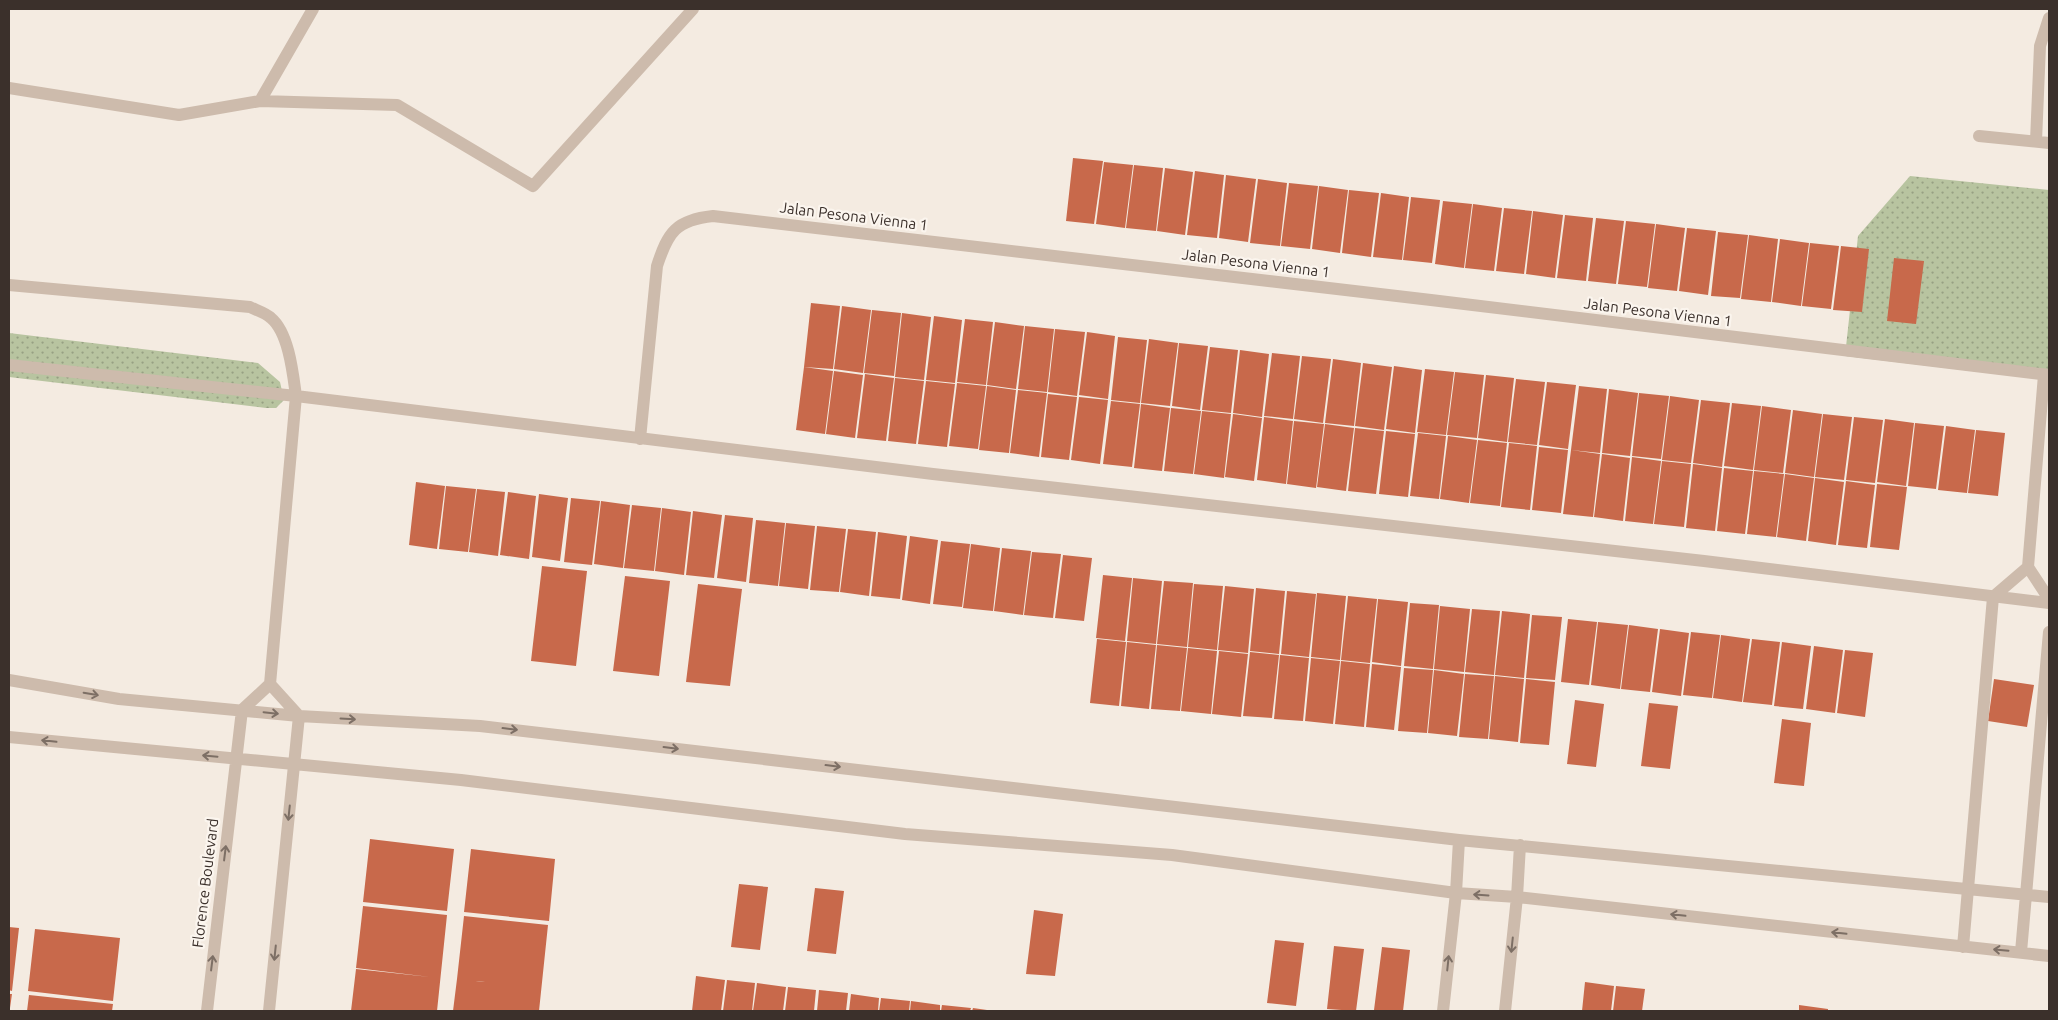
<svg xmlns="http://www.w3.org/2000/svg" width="2058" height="1020" font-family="Ubuntu,sans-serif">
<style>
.park{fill:url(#park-dots)}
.building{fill:#c8694b}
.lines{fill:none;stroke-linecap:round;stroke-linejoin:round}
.minor{stroke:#cdbbac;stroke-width:12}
.oneway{stroke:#7d6f65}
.labels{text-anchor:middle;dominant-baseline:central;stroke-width:4.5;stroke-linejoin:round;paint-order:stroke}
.street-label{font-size:15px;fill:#3b302b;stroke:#fbf5ee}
</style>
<defs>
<pattern id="park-dots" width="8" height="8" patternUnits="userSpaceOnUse" patternTransform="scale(1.25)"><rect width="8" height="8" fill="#b8c4a0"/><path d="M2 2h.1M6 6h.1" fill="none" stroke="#97a083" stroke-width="1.8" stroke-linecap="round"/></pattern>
</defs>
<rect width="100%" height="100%" fill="#f4ebe1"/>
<path class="park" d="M1910,176L2049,190V380L1845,356L1858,236Z
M9,333L258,363L280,382L284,400L276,408H266L9,377Z"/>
<path class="building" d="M1073,158L1103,161L1094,224L1066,221Z
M1104,162L1133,165L1125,228L1096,224Z
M1134,165L1163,168L1156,231L1126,228Z
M1165,168L1193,172L1185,235L1157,231Z
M1195,171L1224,175L1217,238L1187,235Z
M1226,175L1256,179L1248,242L1219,238Z
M1258,179L1287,183L1280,246L1250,243Z
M1289,183L1318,186L1310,249L1281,246Z
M1319,186L1348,190L1340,253L1312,249Z
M1349,190L1379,193L1371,257L1342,253Z
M1381,193L1409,197L1402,260L1373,257Z
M1411,197L1440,200L1432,263L1403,260Z
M1443,201L1472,204L1464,268L1435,264Z
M1473,204L1502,208L1494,271L1465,268Z
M1504,208L1532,211L1524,274L1496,271Z
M1533,211L1563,215L1555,278L1526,274Z
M1565,215L1593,218L1586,281L1557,278Z
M1596,218L1624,221L1616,284L1588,281Z
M1626,221L1655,224L1647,287L1618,284Z
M1656,224L1685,228L1677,291L1648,288Z
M1687,228L1716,231L1708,295L1679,291Z
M1718,232L1748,235L1740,298L1711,296Z
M1749,235L1778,239L1771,302L1741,299Z
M1780,239L1809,243L1801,306L1772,302Z
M1810,243L1839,246L1831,309L1802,306Z
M1841,246L1869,249L1862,312L1833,310Z
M1894,258L1924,261L1916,324L1887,321Z
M811,303L840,306L833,369L804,367Z
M842,306L871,310L863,373L834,369Z
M872,310L901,313L894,376L864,373Z
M902,313L931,317L924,380L895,377Z
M934,316L962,320L955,383L926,380Z
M965,319L993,322L986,385L957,382Z
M995,322L1024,326L1016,389L987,385Z
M1025,326L1054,329L1047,392L1018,389Z
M1055,329L1085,332L1077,396L1048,392Z
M1087,332L1115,336L1108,399L1079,395Z
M1118,337L1147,340L1140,403L1111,400Z
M1149,339L1178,343L1170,406L1141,403Z
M1179,343L1208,346L1200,410L1172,406Z
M1210,347L1238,350L1231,413L1202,410Z
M1240,350L1269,354L1262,417L1233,413Z
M1272,353L1300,356L1293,419L1264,416Z
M1302,356L1331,359L1323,423L1294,419Z
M1333,359L1361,363L1354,426L1325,423Z
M1363,363L1392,367L1384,430L1355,426Z
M1394,366L1422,370L1415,433L1386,429Z
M804,367L833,371L825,434L796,430Z
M1425,369L1454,372L1446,435L1417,432Z
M834,371L863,375L855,438L826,434Z
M1455,372L1484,375L1477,438L1447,435Z
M865,374L894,378L886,441L857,438Z
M1486,375L1514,378L1507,442L1478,438Z
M895,378L924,381L916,444L888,441Z
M1516,379L1545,382L1537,445L1508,442Z
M926,381L955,384L947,447L918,444Z
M1547,382L1576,385L1568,449L1539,445Z
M957,383L986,386L978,449L949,446Z
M987,386L1016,390L1009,453L979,450Z
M1579,386L1607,389L1600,453L1571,450Z
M1609,389L1638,393L1630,456L1602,453Z
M1018,390L1047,393L1039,457L1010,453Z
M1639,393L1669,396L1661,459L1632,456Z
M1048,394L1077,397L1069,460L1041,457Z
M1670,396L1699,400L1691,463L1662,460Z
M1079,397L1108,400L1100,464L1071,460Z
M1701,400L1730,403L1722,467L1693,463Z
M1111,401L1140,404L1132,467L1103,464Z
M1732,403L1761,406L1753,470L1724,466Z
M1141,404L1170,408L1162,471L1134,468Z
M1762,406L1791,410L1783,473L1754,470Z
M1171,408L1201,411L1193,474L1164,471Z
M1793,410L1822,414L1814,477L1785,473Z
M1202,411L1231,414L1224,478L1194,474Z
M1233,414L1262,418L1254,481L1225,477Z
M1823,414L1852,417L1844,480L1815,477Z
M1264,417L1293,421L1286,484L1257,480Z
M1854,417L1883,420L1875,483L1846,480Z
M1885,419L1914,423L1906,486L1877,482Z
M1294,421L1324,424L1316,488L1287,484Z
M1915,423L1944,426L1936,489L1908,486Z
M1325,424L1354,428L1346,491L1317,487Z
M1946,426L1975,430L1967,493L1938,490Z
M1355,428L1384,431L1376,494L1348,491Z
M1976,430L2005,433L1998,496L1968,493Z
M1386,431L1415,434L1408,497L1379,494Z
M1418,433L1446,436L1439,499L1410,496Z
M1448,436L1477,440L1469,503L1440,499Z
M1478,440L1507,443L1500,506L1470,503Z
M1509,443L1537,446L1530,510L1501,507Z
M1539,447L1568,450L1561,513L1532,510Z
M1571,450L1600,454L1593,517L1563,514Z
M1602,454L1630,458L1623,521L1594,517Z
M1632,457L1661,461L1653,524L1625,521Z
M1662,461L1691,464L1684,527L1654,524Z
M1693,464L1722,468L1715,531L1686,528Z
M1724,468L1753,471L1745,534L1717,531Z
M1754,471L1784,474L1776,537L1747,534Z
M1785,474L1814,478L1806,541L1777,537Z
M1815,478L1844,482L1836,545L1808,541Z
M1846,481L1875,485L1867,548L1838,545Z
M416,482L445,486L437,549L409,545Z
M1877,484L1907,487L1899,550L1870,547Z
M446,486L476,489L468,552L439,549Z
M477,489L505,492L498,556L469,552Z
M508,492L536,496L529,559L500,555Z
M539,494L568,498L560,561L532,557Z
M571,498L600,501L592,565L564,562Z
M601,501L630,505L623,568L594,564Z
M632,505L661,508L654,571L624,568Z
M662,508L691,512L684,575L655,571Z
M693,511L722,515L714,578L686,575Z
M725,515L753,518L746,582L717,578Z
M756,520L785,523L778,586L749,583Z
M786,523L815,526L808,589L779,586Z
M817,526L846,529L839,592L810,590Z
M848,529L876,532L869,596L840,592Z
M878,532L907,536L900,599L871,596Z
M910,536L938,540L930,604L902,600Z
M941,541L970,544L962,607L933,604Z
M971,544L1000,548L993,611L963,608Z
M1002,548L1031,551L1023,615L994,611Z
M1032,552L1061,554L1053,618L1024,615Z
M1063,555L1092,558L1084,621L1055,618Z
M542,566L587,571L576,666L531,661Z
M1103,575L1132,578L1125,641L1096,638Z
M625,576L670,581L659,676L613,671Z
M1133,578L1162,581L1156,644L1127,641Z
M1164,581L1193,583L1187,647L1157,644Z
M698,584L742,589L730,686L686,682Z
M1194,584L1223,586L1217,650L1188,647Z
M1225,586L1254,589L1248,653L1218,650Z
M1256,588L1285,591L1279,654L1250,651Z
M1287,591L1316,594L1309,657L1281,654Z
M1317,593L1346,596L1340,660L1311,657Z
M1348,596L1377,599L1370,663L1341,660Z
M1378,599L1408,602L1401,666L1372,662Z
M1410,603L1439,605L1433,669L1404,666Z
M1440,606L1470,609L1464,672L1434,669Z
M1472,609L1500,611L1494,675L1465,672Z
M1502,611L1530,614L1524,678L1495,675Z
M1532,615L1562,617L1555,680L1526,678Z
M1568,619L1597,622L1589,685L1561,682Z
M1598,622L1628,625L1620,689L1591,685Z
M1629,625L1658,629L1650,692L1621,689Z
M1660,629L1689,633L1681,696L1652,692Z
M1691,632L1720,635L1712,698L1683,695Z
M1721,635L1750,639L1742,702L1713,698Z
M1097,639L1126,642L1119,706L1090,703Z
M1752,639L1780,642L1772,705L1743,702Z
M1127,642L1156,645L1149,709L1121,706Z
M1782,642L1811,646L1803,709L1774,706Z
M1157,645L1187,648L1180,711L1151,709Z
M1814,646L1843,650L1835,713L1806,709Z
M1188,648L1217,651L1211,714L1181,711Z
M1845,650L1873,653L1865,717L1837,713Z
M1219,651L1248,654L1241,717L1212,714Z
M1250,652L1279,655L1272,718L1243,716Z
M1280,655L1309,658L1303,721L1274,719Z
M1311,658L1340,661L1333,724L1305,721Z
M1341,661L1370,664L1364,727L1335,724Z
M1372,664L1401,667L1394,730L1366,727Z
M1404,668L1433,670L1427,733L1398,731Z
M1434,670L1464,674L1457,736L1428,733Z
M1465,674L1494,676L1488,739L1459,737Z
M1495,676L1524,679L1518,742L1489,739Z
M1526,679L1555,682L1549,745L1520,743Z
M1994,679L2034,685L2027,727L1988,721Z
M1575,700L1604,704L1596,767L1567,764Z
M1649,703L1678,706L1670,769L1641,766Z
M1782,719L1811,723L1804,786L1774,783Z
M370,839L454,849L447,911L363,902Z
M471,849L555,859L549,921L464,912Z
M739,884L768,887L760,950L731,947Z
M815,888L844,891L836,954L807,951Z
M363,906L447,915L437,1011H351L356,969L430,977L356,968Z
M1034,910L1063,914L1055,976L1026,974Z
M464,916L548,925L539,1011H453L457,979L485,982L457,979Z
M9,927L19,928L12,991L9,990Z
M35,929L120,938L113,1001L28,991Z
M1275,940L1304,943L1296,1006L1267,1003Z
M1334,946L1364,949L1356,1011L1327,1009Z
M1382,947L1410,950L1403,1011L1374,1010Z
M696,976L725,980L721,1011H692Z
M727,980L755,983L752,1011H723Z
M1585,982L1614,986L1611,1011H1582Z
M757,983L786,987L783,1011H753Z
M1616,986L1645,989L1642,1011H1613Z
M788,987L816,990L814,1011H785Z
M819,990L848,993L846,1011H817Z
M9,994H12L10,1008H9Z
M851,994L879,998L878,1011H849Z
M29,995L113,1004L112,1011H27Z
M881,998L910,1001L909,1011H879Z
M911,1001L940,1005V1011H910Z
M942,1005L971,1008L970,1011H941Z
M1799,1005L1828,1009V1011H1799Z
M973,1008L987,1010V1011H972Z"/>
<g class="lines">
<path class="minor" d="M9,88L179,115L260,101L397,105L533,186L693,9
M260,101L313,9
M1979,136L2049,143
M2036,141L2040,46L2049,18
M9,285L250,307C256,310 266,313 271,318C289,333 293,374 296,396L270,684L242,710L207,1011
M9,365L296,396L933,474L1704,561L2049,603
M2044,375L2028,567L2049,599
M640,439L657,266C668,232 676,220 713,216L1431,300L2049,375
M9,680L119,699L299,716L480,726L1459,840L2049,897
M9,737L461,780L905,834L1172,855L1456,893L1517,897L2049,956
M1963,947L1993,597L2028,567
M2021,952L2049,632
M269,1011L299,716L270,684
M1443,1011L1456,893L1459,840
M1505,1011L1517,897L1520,845"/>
</g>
<defs><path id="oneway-shaft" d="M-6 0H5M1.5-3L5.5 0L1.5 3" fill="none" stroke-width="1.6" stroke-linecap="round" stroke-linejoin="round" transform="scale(1.25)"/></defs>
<g class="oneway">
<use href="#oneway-shaft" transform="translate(91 694) rotate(10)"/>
<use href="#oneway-shaft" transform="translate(271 713) rotate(6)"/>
<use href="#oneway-shaft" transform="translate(348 719) rotate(3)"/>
<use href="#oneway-shaft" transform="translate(510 729) rotate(7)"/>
<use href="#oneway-shaft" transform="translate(49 741) rotate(-174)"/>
<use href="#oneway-shaft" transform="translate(671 748) rotate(7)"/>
<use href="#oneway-shaft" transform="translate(210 756) rotate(-175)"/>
<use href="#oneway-shaft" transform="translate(833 766) rotate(7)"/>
<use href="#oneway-shaft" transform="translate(289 813) rotate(96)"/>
<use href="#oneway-shaft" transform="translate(225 853) rotate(-83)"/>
<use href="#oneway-shaft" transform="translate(1481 895) rotate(-176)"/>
<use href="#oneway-shaft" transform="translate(1678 915) rotate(-174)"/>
<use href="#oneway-shaft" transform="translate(1839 933) rotate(-174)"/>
<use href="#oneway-shaft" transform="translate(1512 945) rotate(96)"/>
<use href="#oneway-shaft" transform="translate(2001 950) rotate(-175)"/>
<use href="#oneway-shaft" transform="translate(275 953) rotate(96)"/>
<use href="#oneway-shaft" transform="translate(212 963) rotate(-83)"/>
<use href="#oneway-shaft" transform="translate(1448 963) rotate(-84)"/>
</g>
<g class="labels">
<g class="street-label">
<text transform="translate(854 216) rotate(7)">Jalan Pesona Vienna 1</text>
<text transform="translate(1256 263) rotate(7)">Jalan Pesona Vienna 1</text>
<text transform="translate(1658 312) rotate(7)">Jalan Pesona Vienna 1</text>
<text transform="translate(205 883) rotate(-83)">Florence Boulevard</text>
</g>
</g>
<rect width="2058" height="1020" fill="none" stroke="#3b302b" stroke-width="20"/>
</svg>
